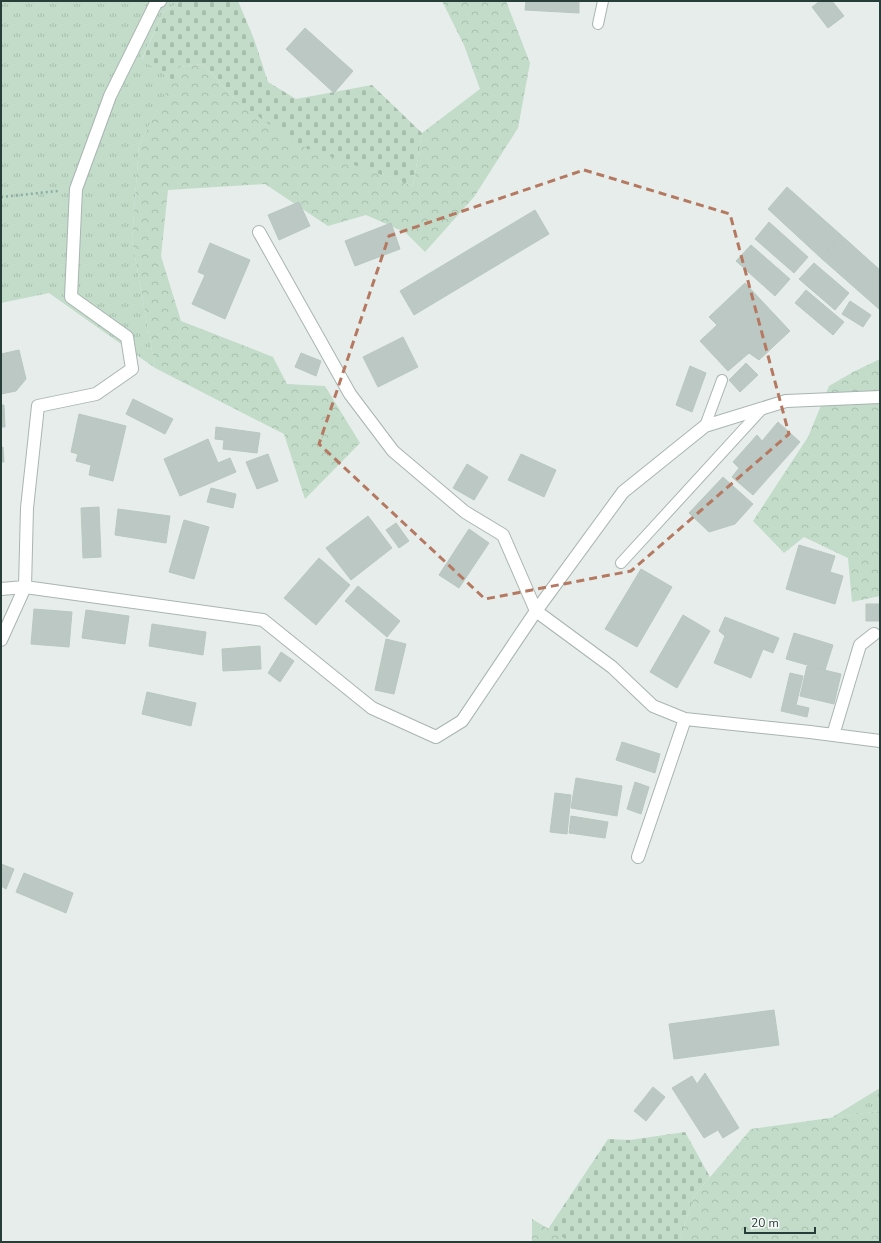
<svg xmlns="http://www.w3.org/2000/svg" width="881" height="1243" font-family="'Nunito Sans',sans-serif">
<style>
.grass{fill:url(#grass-tufts)}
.forest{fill:url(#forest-crowns)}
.cemetery{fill:url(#cemetery-stones)}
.building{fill:#bcc8c3;stroke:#b9c7c1}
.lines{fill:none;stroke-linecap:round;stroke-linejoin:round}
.lane-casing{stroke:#a9b5b1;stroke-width:12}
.street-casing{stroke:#a9b5b1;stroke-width:14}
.path{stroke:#8aaea3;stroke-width:2.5;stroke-dasharray:2 3;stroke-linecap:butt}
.lane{stroke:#fff;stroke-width:10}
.street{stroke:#fff;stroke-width:12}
.marked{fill:none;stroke:#b57860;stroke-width:3;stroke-dasharray:8 5;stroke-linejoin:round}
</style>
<defs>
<pattern id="grass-tufts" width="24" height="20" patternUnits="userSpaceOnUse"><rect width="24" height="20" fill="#c2dcc9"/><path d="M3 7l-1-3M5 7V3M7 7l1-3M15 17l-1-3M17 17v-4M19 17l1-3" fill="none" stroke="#a7bead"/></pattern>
<pattern id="forest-crowns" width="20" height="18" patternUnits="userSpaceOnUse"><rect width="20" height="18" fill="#c2dcc9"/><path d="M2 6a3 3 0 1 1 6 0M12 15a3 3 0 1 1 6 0" fill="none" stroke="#a7bead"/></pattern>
<pattern id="cemetery-stones" width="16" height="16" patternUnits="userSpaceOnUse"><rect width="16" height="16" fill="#c2dcc9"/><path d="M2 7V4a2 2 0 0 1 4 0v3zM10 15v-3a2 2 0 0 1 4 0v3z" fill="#a7bead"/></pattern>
</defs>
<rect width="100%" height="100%" fill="#e6edea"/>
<path class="grass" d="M1,1H182L163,12L142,59L173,80L139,145L132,240L155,368L49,293L1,303Z
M880,1088V1111L831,1118Z"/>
<path class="forest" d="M442,1H506L530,63L518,128L474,197L425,252L405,232L366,215L328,226L265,184L168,190L161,256L181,321L273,357L287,384L325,386L360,443L305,499L284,434L155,368L132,240L139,145L179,67L203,64L237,101L361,167L413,186L422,133L480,89L464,45Z
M880,359V596L852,602L848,558L804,537L784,553L753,521L808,437L829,386L853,372Z
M880,1111V1242H679L694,1196L751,1129Z
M532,1219L571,1242H532Z"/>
<path class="cemetery" d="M182,1H238L254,39L268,82L296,99L372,85L422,133L413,186L298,145L237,101L203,64L179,67L173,80L142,60L163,12Z
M685,1132L710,1177L694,1196L679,1242H571L548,1229L608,1139L630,1140Z"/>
<path class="building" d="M526,1H579V13L525,10Z
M820,1H832L844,16L828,28L812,7Z
M305,28L353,71L334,93L286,49Z
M787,187L841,235L821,258L768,209Z
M299,202L310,226L279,240L268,215Z
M535,210L549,234L414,315L400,291Z
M769,222L808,257L794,273L755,239Z
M391,223L400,249L355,266L345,241Z
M841,235L880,270V308L879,309L821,258Z
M210,243L250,260L225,319L192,304L205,275L198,272Z
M751,245L790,279L775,296L736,261Z
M814,263L849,293L835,310L799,279Z
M745,283L790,331L759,360L749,353L728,371L700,341L717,325L709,317Z
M806,290L844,322L833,335L795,303Z
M850,301L871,315L863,327L842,314Z
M403,337L418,367L378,387L363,357Z
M19,350L26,379L16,391L1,394V354Z
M301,353L321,361L316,376L295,367Z
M746,363L758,375L740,392L729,380Z
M690,366L706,373L692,412L676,405Z
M133,399L173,419L165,434L126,414Z
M1,405H4L5,427H1Z
M79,414L126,426L113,481L89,475L91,465L76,461L78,454L71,452Z
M778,422L800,442L753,495L732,477L739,468L733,462L757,435L762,441Z
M216,427L260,433L257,453L223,449L224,440L215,439Z
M208,439L218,463L230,458L236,472L180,496L164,459Z
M3,447L4,462H1V448Z
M268,454L278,481L257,489L246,462Z
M521,454L556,470L544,497L508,480Z
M467,464L488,477L474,500L453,488Z
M723,477L753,504L735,524L709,532L689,513Z
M211,488L236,494L233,508L207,502Z
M99,507L101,557L83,558L81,508Z
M118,509L170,516L166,543L115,535Z
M368,516L392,548L351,580L326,548Z
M184,520L209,527L194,579L169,572Z
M396,523L409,541L399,548L386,530Z
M469,529L489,543L459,588L439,575Z
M799,545L835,556L830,572L843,576L835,604L786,589Z
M319,558L350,585L316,625L284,598Z
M641,569L672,587L637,647L605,629Z
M358,586L400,621L387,637L345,601Z
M866,604H880V621H866Z
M34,609L72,612L69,647L31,644Z
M86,610L129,616L125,644L82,638Z
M683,615L710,631L677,688L650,672Z
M725,617L779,638L773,653L763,649L751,678L714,663L725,636L719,631Z
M152,624L206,632L203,655L149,646Z
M794,633L833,645L825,670L786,659Z
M386,639L406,644L394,694L375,690Z
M260,646L261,669L223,671L222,649Z
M281,652L294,661L280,682L268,673Z
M807,666L841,674L834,704L800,696Z
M790,673L803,676L796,705L809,708L807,717L781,711Z
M147,692L196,703L191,726L142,714Z
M622,742L660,754L655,773L616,760Z
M576,778L622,786L617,816L571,808Z
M635,782L649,787L641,814L627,809Z
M555,793L571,795L567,834L550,832Z
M571,816L608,822L605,838L569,833Z
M1,864L14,869L6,889L1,886Z
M24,873L73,893L66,913L16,892Z
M774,1010L779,1045L674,1059L669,1024Z
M705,1073L739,1128L723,1138L718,1130L704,1138L672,1088L692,1076L697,1084Z
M653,1087L665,1097L646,1121L634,1111Z"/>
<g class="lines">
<g class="lane-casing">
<path id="lane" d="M598,24L603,1
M705,426L722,380
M621,563L763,408"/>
</g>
<g class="street-casing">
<path id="street" d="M259,232L350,394L393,451L465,512L503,535L536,611L612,667L653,706L685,719L810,732L880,741
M1,589L25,587L263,620L372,708L436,737L462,721L536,611L623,492L705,426L786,401L880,397
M1,640L25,587L27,508L38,406L96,394L132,369L127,337L71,297L76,189L110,96L156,3L160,1
M833,735L860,645L874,634
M638,857L685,719"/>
</g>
<path class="path" d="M1,197L58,191"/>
<use href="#lane" class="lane"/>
<use href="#street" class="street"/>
</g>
<path class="marked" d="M584,170L730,214L789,434L631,571L485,599L319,444L389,236Z"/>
<rect width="881" height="1243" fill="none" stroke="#273e38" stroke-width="4"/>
<path d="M745 1227v6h70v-6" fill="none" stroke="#273e38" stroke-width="2"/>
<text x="751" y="1227" font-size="12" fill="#273e38" stroke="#f7faf8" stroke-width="3" paint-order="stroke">20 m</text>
</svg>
